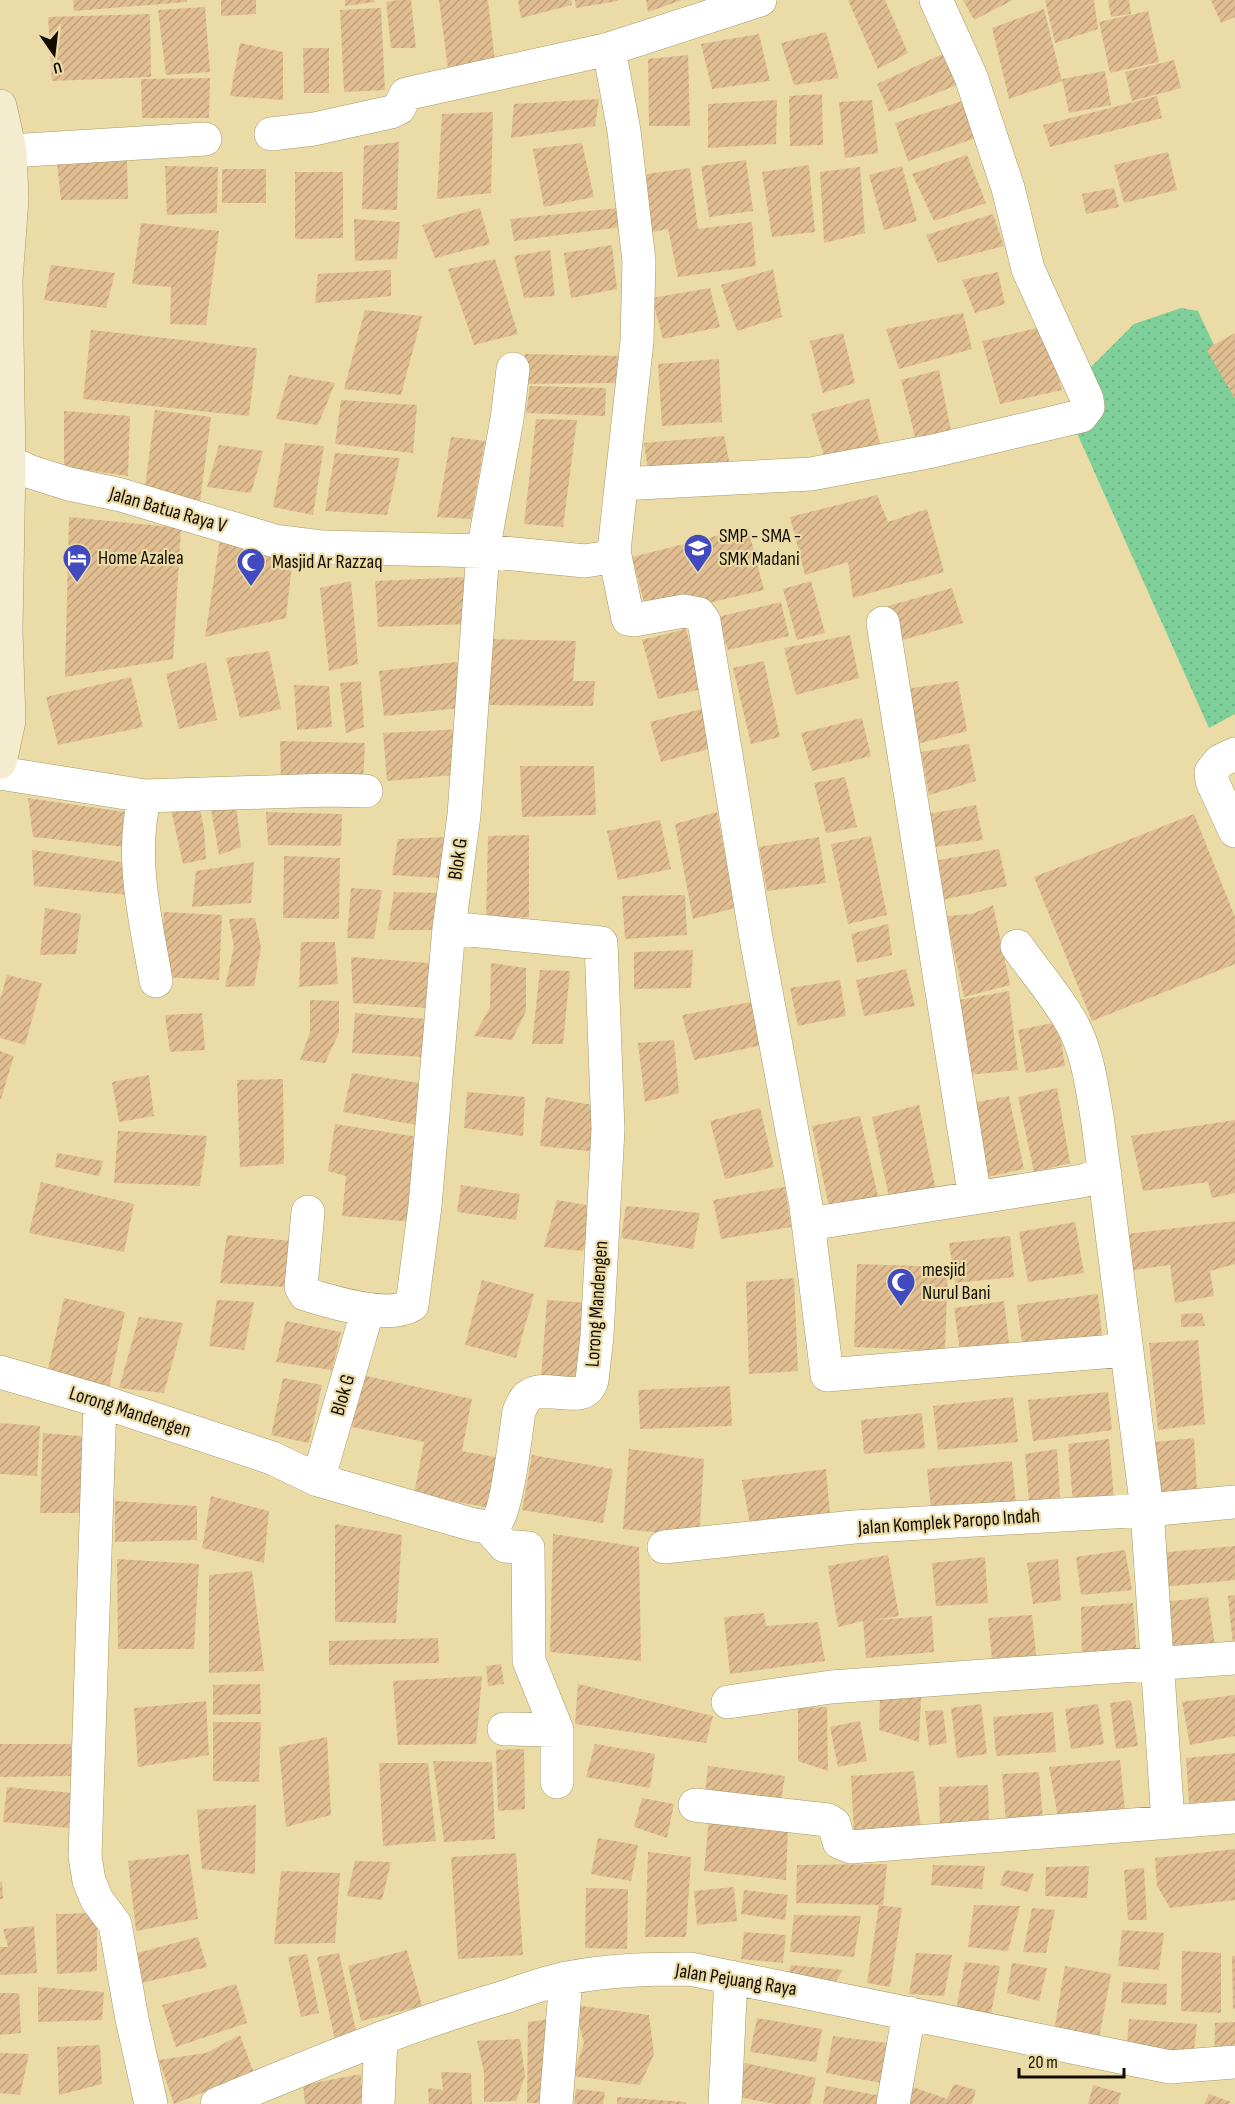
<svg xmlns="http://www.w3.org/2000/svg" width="1235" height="2104" font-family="'Sofia Sans Condensed',sans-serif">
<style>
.grass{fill:url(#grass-dots)}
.building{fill:url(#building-hatch)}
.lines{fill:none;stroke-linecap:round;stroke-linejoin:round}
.minor-casing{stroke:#a69865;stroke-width:34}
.secondary-casing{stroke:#a69865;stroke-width:34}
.minor{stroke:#fff;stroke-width:33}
.secondary{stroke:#f4eccf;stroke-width:33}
.labels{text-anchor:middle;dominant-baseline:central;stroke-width:4.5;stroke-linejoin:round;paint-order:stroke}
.street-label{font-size:20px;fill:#120d00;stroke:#ebdca7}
.poi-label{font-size:20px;fill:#120d00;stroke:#ebdca7;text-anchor:start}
</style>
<defs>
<pattern id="grass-dots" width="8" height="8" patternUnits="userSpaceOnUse" patternTransform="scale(1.5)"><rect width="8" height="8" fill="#7fcf9a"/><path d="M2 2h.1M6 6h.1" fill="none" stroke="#6db183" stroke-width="1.8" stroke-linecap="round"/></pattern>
<pattern id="building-hatch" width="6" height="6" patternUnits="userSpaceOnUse" patternTransform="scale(1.5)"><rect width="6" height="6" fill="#e0be91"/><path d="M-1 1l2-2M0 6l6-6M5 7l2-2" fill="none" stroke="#bfa27b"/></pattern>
</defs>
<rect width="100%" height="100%" fill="#ebdca7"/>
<path class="grass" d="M1181,308L1198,311L1235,390V714L1209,728L1068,413L1105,403L1089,369L1134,324Z"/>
<path class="building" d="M73,0H187V2L74,11Z
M221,0H256V14L221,16Z
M345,0H374L375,2L345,6Z
M398,0H411L416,48H391L386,2Z
M439,0H488L495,62L448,69Z
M518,0H571L572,5L521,18Z
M575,0H618V1L576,8Z
M646,0H682L648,12Z
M848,0H885L908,53L878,69Z
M963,0H1013L974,20Z
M1045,0H1094L1098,29L1055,43Z
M1108,0H1129L1131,14L1111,17Z
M1211,0H1235V17L1221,23Z
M205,7L210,72L166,75L158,10Z
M381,8L385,90L344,92L340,10Z
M1044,9L1062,81L1009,99L992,28Z
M1148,11L1159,62L1110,73L1099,22Z
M150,14L151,77L52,81L48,17Z
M826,32L839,78L794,85L781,43Z
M759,34L770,81L712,89L701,44Z
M240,43L283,52V100L230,96Z
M303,48H329V93H304Z
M947,52L962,83L889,112L877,84Z
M688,55L690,126H649L648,59Z
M1174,60L1181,88L1132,101L1125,72Z
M1105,71L1111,105L1069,113L1062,79Z
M210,78L209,118H142L141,79Z
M822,94L823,145L790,146L789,96Z
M1157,96L1162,118L1050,147L1043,125Z
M971,98L982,136L908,161L895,123Z
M599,99L595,126L511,138L514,104Z
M777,100L776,144L708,148V104Z
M872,100L878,153L845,158L839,102Z
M493,112L491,193L437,199L442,114Z
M399,142L397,210L362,209L364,146Z
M582,143L594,197L544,207L533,149Z
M1168,152L1177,190L1124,203L1114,165Z
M967,155L986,203L934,221L912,174Z
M746,160L753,211L709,217L701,166Z
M127,161L128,199L61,200L57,163Z
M809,165L815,232L772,237L762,172Z
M165,166L218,167L217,213L167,215Z
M902,166L917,221L884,230L869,175Z
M860,167L865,233L824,243L820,172Z
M690,168L698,229L752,222L756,266L678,277L668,229L643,234L639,175Z
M222,169H266V203H222Z
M295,172H343V238L295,239Z
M1114,188L1119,207L1086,214L1082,194Z
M480,208L490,244L435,258L422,225Z
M618,208L621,227L514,241L510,219Z
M993,214L1004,246L938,263L926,235Z
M354,219L400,222L397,259L355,261Z
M141,223L219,231L206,325L170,324L171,287L132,284Z
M612,245L617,289L571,298L564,253Z
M550,250L555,296L524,298L514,256Z
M495,259L518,334L474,345L448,269Z
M51,265L115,273L106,308L44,300Z
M773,269L782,317L737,331L721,285Z
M391,270V296L315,303L318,274Z
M998,272L1005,304L975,313L962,280Z
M710,288L720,327L663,339L652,298Z
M365,310L422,316L401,395L344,389Z
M963,313L972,349L899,369L886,329Z
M1045,326L1062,390L1000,404L982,341Z
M91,330L257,348L249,416L83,399Z
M843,333L855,383L823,393L810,341Z
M1235,333V399L1206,349Z
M525,354L620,356L616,383L520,384Z
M719,359L722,422L662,426L658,364Z
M939,370L951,431L915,437L901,380Z
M289,375L335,383L318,425L276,419Z
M530,386L606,388L605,416L526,413Z
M869,398L880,444L825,459L811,414Z
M341,400L417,405L413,453L335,444Z
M155,410L211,417L200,502L144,495Z
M64,411L130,416L128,476L64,467Z
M536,419L577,420L563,527L524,524Z
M724,436L730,465L649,478L644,443Z
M451,437L485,441L471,519L437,517Z
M285,443L324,446L313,515L273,507Z
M219,445L263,451L251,493L207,487Z
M335,453L400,458L387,515L325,511Z
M877,495L888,522L927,509L944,572L853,598L848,562L805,575L790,517Z
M69,517L181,528L173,659L65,677Z
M748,528L764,590L648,617L632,557Z
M220,539L293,556L286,618L205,637Z
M467,577V624L378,627L375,581Z
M351,581L358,664L329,671L320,588Z
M811,581L825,633L797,640L783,589Z
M952,588L963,623L899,641L888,606Z
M781,602L789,636L728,650L717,617Z
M686,629L702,689L658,699L642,640Z
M850,635L859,678L796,695L784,648Z
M487,639L576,641L573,681H595L593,706L488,705Z
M269,651L281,709L240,718L226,658Z
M465,661L470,707L384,716L379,671Z
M764,661L780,737L751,744L733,668Z
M206,662L217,720L179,729L166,674Z
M131,677L143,727L58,745L46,697Z
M361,681L364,727L346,733L340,683Z
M958,681L967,731L917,744L906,689Z
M294,685L329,686L332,727L297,730Z
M702,709L712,748L661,762L650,722Z
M862,718L871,756L812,771L801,733Z
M464,729L466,774L387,781L383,733Z
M280,741L365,743L363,783L281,784Z
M969,744L976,781L929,795L921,752Z
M520,766H594L596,815L522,817Z
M845,777L857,827L826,833L814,783Z
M28,798L132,813L134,848L33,837Z
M198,799L204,829L206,859L183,864L170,805Z
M236,804L241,847L219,855L211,809Z
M976,805L983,840L936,847L929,814Z
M266,812L342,814L341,846L268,845Z
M717,812L735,908L693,919L675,824Z
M1194,814L1235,917V964L1092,1021L1034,877Z
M660,820L671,869L618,880L607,831Z
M529,835V917L486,919L488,836Z
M871,836L887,915L848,924L831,844Z
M449,837L440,878L392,875L398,839Z
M819,837L826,883L767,891L759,847Z
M999,849L1007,886L937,901L929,862Z
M32,850L129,863L130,895L34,886Z
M284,856L340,858L339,919L283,918Z
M254,862L251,903L192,907L196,871Z
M351,888L382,890L374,939L347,938Z
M394,892L441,893L433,930H388Z
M685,895L687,935L625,939L622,896Z
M993,905L1010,985L964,997L946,916L972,914Z
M45,908L81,914L76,954L40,955Z
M164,912L222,915L219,980L161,977Z
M255,918L261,948L254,986L225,987L234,947L229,919Z
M888,924L892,955L857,963L851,934Z
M301,942H335L338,984L299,987Z
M693,950L691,988L634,989V952Z
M351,957L430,963L429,1008L353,1003Z
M491,963L526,968V1011L512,1040L474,1036L490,1007Z
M906,969L915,1006L864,1016L856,980Z
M540,970L570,971L563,1044H532Z
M7,975L42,983L25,1045L0,1038V1000Z
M840,980L846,1016L798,1026L790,988Z
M1009,991L1018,1070L968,1075L959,1000Z
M310,1000L339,1001V1033L325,1063L300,1060L310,1032Z
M751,1002L762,1045L694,1060L682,1015Z
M202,1013L205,1050L170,1052L165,1015Z
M355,1013L428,1019L424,1057L352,1053Z
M1058,1022L1065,1066L1026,1073L1018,1030Z
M674,1040L679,1093L645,1102L638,1043Z
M0,1051L14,1056L1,1099H0Z
M352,1073L427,1084L417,1125L343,1112Z
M149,1075L154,1116L119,1122L112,1082Z
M283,1079L284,1164L240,1167L237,1080Z
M1057,1088L1070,1163L1034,1172L1018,1097Z
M467,1092L525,1097L523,1136L464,1128Z
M1009,1096L1024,1169L987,1177L972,1103Z
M546,1097L605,1107L598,1152L540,1146Z
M919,1105L936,1190L890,1202L872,1117Z
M760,1108L774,1167L725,1179L710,1121Z
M860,1116L880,1205L830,1212L812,1126Z
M1235,1120V1193L1212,1198L1208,1182L1143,1191L1131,1136Z
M335,1124L425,1138L413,1222L342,1216L346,1176L328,1171Z
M118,1131L207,1136L200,1186L114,1183Z
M57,1153L103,1161L99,1176L55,1167Z
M41,1182L134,1204L124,1252L29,1233Z
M461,1185L520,1194L516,1220L457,1212Z
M785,1187L791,1227L721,1239L713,1200Z
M557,1200L597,1207L583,1251L544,1247Z
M626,1206L700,1213L693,1249L621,1238Z
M1235,1221V1264L1210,1271L1214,1296L1175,1303L1170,1265L1133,1270L1127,1234Z
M1075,1222L1084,1273L1028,1282L1019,1232Z
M227,1235L293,1241L286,1287L220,1283Z
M1010,1236L1014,1277L955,1283L949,1243Z
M857,1264L948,1267L945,1351L854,1347Z
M794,1278L798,1371L749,1374L746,1282Z
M482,1280L534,1294L516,1358L465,1345Z
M1098,1294L1103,1345L1024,1355L1017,1305Z
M64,1298L125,1312L109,1388L46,1378Z
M217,1300L254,1302L244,1350L209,1346Z
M547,1300L589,1303L582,1382L541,1378Z
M1004,1301L1010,1352L961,1359L954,1308Z
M1202,1313L1205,1326L1181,1327V1314Z
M139,1317L183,1323L164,1393L119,1388Z
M286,1321L341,1332L332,1370L276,1362Z
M1198,1340L1205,1424L1158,1430L1149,1343Z
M362,1375L472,1399L462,1451L501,1458L491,1508L414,1494L424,1442L348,1426Z
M283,1378L322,1385L309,1443L271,1435Z
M730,1386L732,1426L640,1429L638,1390Z
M1108,1392L1112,1430L1033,1441L1028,1400Z
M1013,1397L1018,1442L938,1450L933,1406Z
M922,1413L925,1448L864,1454L861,1420Z
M0,1423L40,1426L37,1476L0,1474Z
M43,1433L92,1437L87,1513H40Z
M1194,1438L1197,1490L1156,1499L1148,1443Z
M1109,1439L1114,1499L1073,1503L1068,1444Z
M629,1449L704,1459L699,1537L623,1529Z
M1057,1449L1060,1497L1029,1502L1025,1454Z
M532,1455L613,1469L603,1523L522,1510Z
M1012,1461L1016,1504L931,1509L927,1469Z
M826,1469L830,1515L750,1524L742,1480Z
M211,1496L269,1511L264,1563L202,1548Z
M115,1501L197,1506V1540L115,1542Z
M335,1524L402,1535L396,1623L335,1622Z
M553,1534L639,1547L641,1661L550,1652Z
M1235,1546V1580L1163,1587L1158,1553Z
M1125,1550L1132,1590L1081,1595L1076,1557Z
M888,1555L899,1616L873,1620L932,1616L934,1652L866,1658L863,1621L838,1627L828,1566Z
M985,1557L988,1603L936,1606L932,1563Z
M117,1559L199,1564L194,1649H118Z
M1058,1559L1061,1600L1033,1604L1027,1563Z
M252,1571L264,1671L209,1673V1575Z
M1235,1595V1645H1233L1228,1596Z
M1208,1597L1215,1647L1170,1653L1163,1602Z
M1133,1603L1137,1660L1082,1665L1081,1607Z
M764,1613L766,1626L818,1622L825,1661L730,1674L724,1617Z
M1032,1615L1037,1664L993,1669L988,1618Z
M438,1638L439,1663L329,1665V1641Z
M501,1664L504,1684L488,1686L486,1666Z
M482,1676L476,1744L398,1745L393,1681Z
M260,1684L261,1714L213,1715V1685Z
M578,1684L713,1716L706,1743L575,1724Z
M1235,1695V1736L1190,1745L1182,1702Z
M880,1696L921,1698L919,1742L879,1730Z
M1131,1700L1138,1746L1116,1749L1110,1703Z
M206,1701L209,1755L138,1767L134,1708Z
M981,1704L987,1754L957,1758L951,1708Z
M1098,1704L1104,1744L1071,1749L1065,1709Z
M827,1707L828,1771L798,1761V1708Z
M943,1710L947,1743L929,1746L925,1711Z
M1053,1712L1056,1752L996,1756L993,1717Z
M860,1721L867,1761L838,1767L830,1727Z
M213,1722H261L259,1782L213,1781Z
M327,1737L331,1815L286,1827L279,1747Z
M0,1744H71V1776L0,1777Z
M595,1744L655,1754L650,1788L586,1777Z
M524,1749L525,1809L498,1811L496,1750Z
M1235,1753V1800L1189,1803L1186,1758Z
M1120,1760L1125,1810L1058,1817L1049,1767Z
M433,1761L492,1762L495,1839L444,1842Z
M379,1763H428L436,1841L383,1846Z
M708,1766L785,1776L779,1812L704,1803Z
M914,1771L921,1829L854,1833L851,1776Z
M1039,1772L1043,1820L1006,1823L1002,1774Z
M988,1785L989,1828L940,1829L939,1787Z
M7,1787L73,1793L69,1828L3,1822Z
M642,1798L674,1804L667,1838L634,1827Z
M256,1805L255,1874L202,1869L197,1810Z
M709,1818L788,1829L786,1880L704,1871Z
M598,1838L638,1845L631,1881L591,1874Z
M1235,1849V1900L1170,1908L1157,1886L1155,1858Z
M648,1852L691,1857L686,1937H645Z
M516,1853L523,1955L458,1959L451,1857Z
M189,1854L198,1919L136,1931L128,1861Z
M355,1861L391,1862L382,1900L347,1896Z
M887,1864L883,1905L796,1903L797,1865Z
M933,1865L985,1866L982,1889L931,1885Z
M1089,1866L1087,1898L1045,1896L1046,1867Z
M1144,1868L1147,1920H1128L1124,1870Z
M1005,1870L1034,1874L1028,1892L1000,1885Z
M281,1871L340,1873L335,1943L274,1944Z
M0,1882H2L3,1899H0Z
M734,1887L737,1921L697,1925L694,1891Z
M586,1888L628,1889L627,1949L585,1948Z
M744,1890L788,1895L785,1920L741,1914Z
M879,1905L902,1908L890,1987L867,1983Z
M974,1905L1020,1906L1008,1951L968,1947Z
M1032,1908L1055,1910L1046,1953L1023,1952Z
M97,1913V1971L57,1974L56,1914Z
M794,1915L861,1916L854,1957L790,1952Z
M34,1926L37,1973L0,1975V1947H8L3,1929Z
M1122,1930L1164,1933L1159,1970L1118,1966Z
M744,1932L786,1935L783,1963L741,1959Z
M198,1937L207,1967L142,1983L133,1954Z
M407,1950L422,2006L361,2021L348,1966Z
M1182,1951L1221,1953V2013L1181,2011Z
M339,1953L357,2035L335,2040L317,1957Z
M916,1953L952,1955L944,1996L909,1994Z
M307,1954L319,2013L301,2017L288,1957Z
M1232,1956H1235V2009H1233Z
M965,1962L1000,1966L991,2014L956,2011Z
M1012,1963L1047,1968L1039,2001L1007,1993Z
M791,1965L843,1970L834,1985L787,1978Z
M1065,1966L1111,1974L1097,2049L1053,2037Z
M1123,1982L1167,1984L1166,2005L1121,2003Z
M236,1984L247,2023L176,2047L162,2005Z
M38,1987L104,1992L102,2020L38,2022Z
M0,1993H19L21,2033L0,2035Z
M574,2005L649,2015L654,2054L640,2085L573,2076L584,2043Z
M757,2018L822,2029L816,2062L750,2052Z
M551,2019L548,2103H527L528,2022Z
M1129,2019L1197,2024L1193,2059L1126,2056Z
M1235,2022V2057L1214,2059L1215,2023Z
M240,2035L256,2079L217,2087L174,2104L159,2060L206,2053Z
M833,2036L894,2044L887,2084L826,2073Z
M520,2039L525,2076L516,2101L484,2102V2072L477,2041Z
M100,2045L102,2084L59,2095L57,2047Z
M0,2053L29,2054L20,2095L0,2093Z
M745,2063L816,2078L810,2104H776L738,2097Z
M441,2072L471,2073L472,2104H429L428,2088L443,2090Z
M361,2074L363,2104H305L303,2085Z
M954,2084L976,2090L972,2104H910L913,2087L947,2099Z
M1093,2085L1121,2093L1118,2104H1088Z
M826,2086L882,2096L880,2104H823Z
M576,2089L605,2092L603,2104H574Z
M1209,2094L1231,2102L1229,2104H1204Z
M617,2097L686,2102V2104H617Z"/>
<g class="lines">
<g class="minor-casing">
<path id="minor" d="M609,49L624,131L639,261L637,341L614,551L628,619L634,620L684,611L699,614L704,621L756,938L806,1206L827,1375L1126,1350
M271,134L314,129L391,112L399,108L406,94L609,49L760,0
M10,151L205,139
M0,458L31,472L69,484L121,495L275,541L323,547L483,551L585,561L604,558L610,556L614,551
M621,484L811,474L933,451L1081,416L1088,407L1087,399L1028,269L1008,188L971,77L936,0
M883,623L975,1198
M1235,754L1220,761L1211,772L1212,781L1235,831
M0,773L145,796L328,790L366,791
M145,796C129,857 146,921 156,981
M1017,946C1033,969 1053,992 1068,1017C1088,1048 1092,1088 1098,1123L1147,1510L1168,1822
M308,1212L301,1287L305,1294C332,1302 388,1320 412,1305L425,1206L449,928L464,815L483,551L507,419L513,369
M809,1224L1082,1181L1105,1174
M0,1372L100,1401L272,1458L318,1480L474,1525C482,1526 490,1529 496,1522C507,1511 516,1431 519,1411C522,1406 524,1398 530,1395C547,1383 585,1407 592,1380L597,1336L608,1129L601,943L449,928
M100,1401L85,1856L89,1881L97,1900L115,1924L132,2019L151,2104
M318,1480L368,1309
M488,1527L505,1546L528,1548L529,1661L557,1730V1782
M664,1547L854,1527L1147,1510L1235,1502
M728,1702L831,1687L1235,1658
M504,1729L557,1730
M695,1805L828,1820L834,1824L839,1842L851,1847L1235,1817
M217,2104C309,2066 402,2027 498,1999C521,1992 544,1982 568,1978C608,1970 649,1969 690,1969L1170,2067L1235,2062
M378,2104L381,2038
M556,2104L566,1978
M725,2104L731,1977
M893,2104L909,2013"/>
</g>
<g class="secondary-casing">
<path id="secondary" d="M0,106L10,151L12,199L6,280L9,461L6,630L9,721L0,762"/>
</g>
<use href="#minor" class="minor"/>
<use href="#secondary" class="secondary"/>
</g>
<defs>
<g id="school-pin" transform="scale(1.5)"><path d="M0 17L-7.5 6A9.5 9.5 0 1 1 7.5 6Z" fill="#424abf" stroke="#ebdca7"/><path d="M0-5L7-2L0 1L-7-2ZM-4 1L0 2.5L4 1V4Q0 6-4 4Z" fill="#fff"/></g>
<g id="hotel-pin" transform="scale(1.5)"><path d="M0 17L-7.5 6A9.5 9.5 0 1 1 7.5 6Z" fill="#424abf" stroke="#ebdca7"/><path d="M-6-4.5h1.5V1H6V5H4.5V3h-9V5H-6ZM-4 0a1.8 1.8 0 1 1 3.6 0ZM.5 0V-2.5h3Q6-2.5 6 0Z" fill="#fff"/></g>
<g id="mosque-pin" transform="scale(1.5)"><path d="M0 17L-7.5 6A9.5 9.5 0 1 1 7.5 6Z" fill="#424abf" stroke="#ebdca7"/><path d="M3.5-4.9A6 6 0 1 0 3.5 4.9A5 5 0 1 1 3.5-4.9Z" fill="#fff"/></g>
</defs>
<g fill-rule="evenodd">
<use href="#school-pin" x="698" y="548"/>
<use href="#hotel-pin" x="77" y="558"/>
<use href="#mosque-pin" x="251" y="562"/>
<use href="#mosque-pin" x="901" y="1282"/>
</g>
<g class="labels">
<g class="street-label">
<text transform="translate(168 510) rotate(16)">Jalan Batua Raya V</text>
<text transform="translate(458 859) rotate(-82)">Blok G</text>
<text transform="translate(597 1304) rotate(-86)">Lorong Mandengen</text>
<text transform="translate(343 1395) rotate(-74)">Blok G</text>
<text transform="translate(130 1412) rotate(18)">Lorong Mandengen</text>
<text transform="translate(949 1522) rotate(-4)">Jalan Komplek Paropo Indah</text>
<text transform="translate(736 1980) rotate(9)">Jalan Pejuang Raya</text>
</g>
<g class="poi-label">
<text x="719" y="536">SMP - SMA -<tspan x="719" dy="23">SMK Madani</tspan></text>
<text x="98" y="558">Home Azalea</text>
<text x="272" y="562">Masjid Ar Razzaq</text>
<text x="922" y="1270">mesjid<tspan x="922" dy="23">Nurul Bani</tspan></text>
</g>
</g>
<g transform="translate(54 54) rotate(166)" stroke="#ebdca7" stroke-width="4.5" paint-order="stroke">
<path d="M0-4.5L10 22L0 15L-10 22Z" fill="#120d00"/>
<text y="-9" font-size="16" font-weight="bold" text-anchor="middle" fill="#120d00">U</text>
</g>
<path d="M1019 2068v9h105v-9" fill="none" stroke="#120d00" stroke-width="3"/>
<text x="1028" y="2068" font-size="18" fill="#120d00" stroke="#ebdca7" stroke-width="4.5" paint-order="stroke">20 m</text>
</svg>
